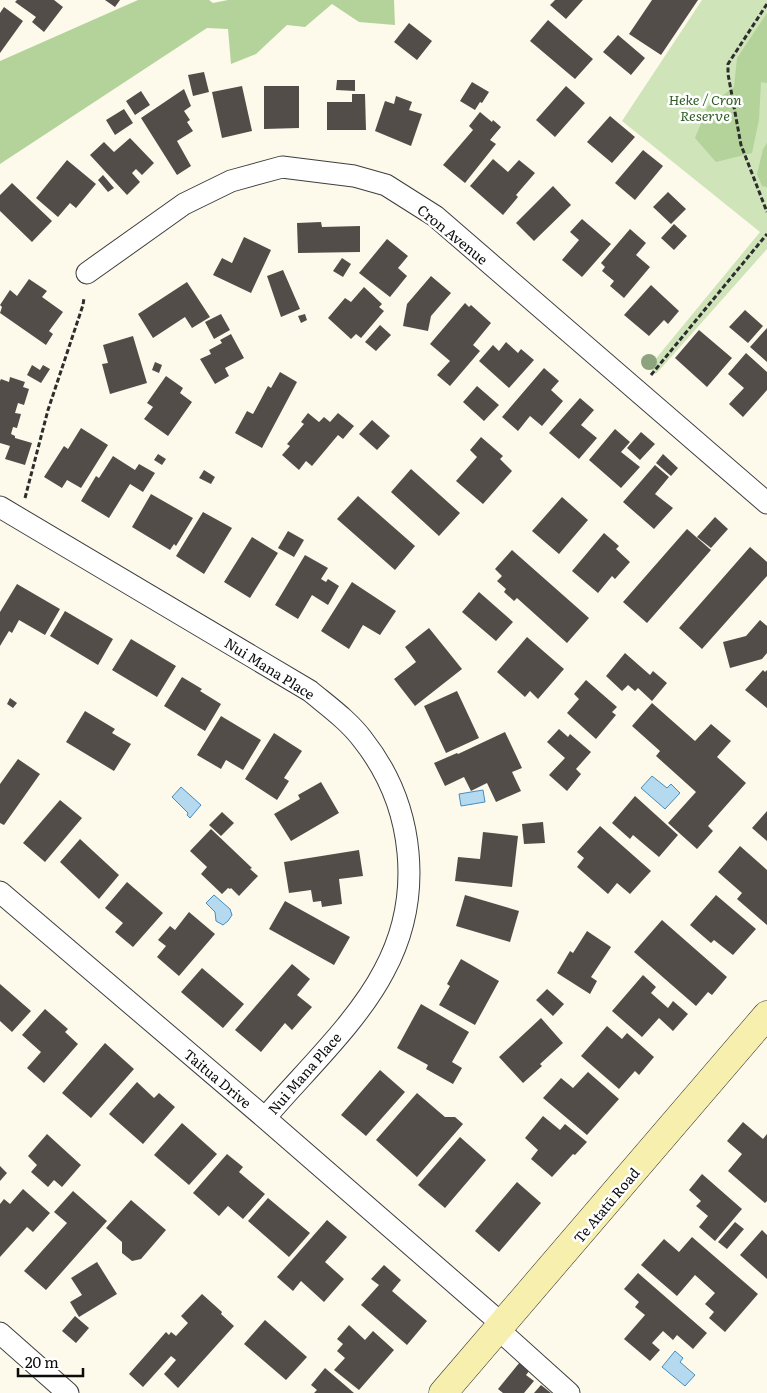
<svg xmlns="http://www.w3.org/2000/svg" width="767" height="1393" font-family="Literata,serif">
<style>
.green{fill:#cfe4b9}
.forest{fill:#b4d39a}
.water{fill:#b5daf0;stroke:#448ebf}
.building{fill:#534d49}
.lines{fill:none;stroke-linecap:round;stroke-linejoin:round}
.street-casing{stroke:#3e3e3e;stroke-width:23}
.secondary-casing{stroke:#2d2d2d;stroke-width:29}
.path{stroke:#2d2d2d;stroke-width:3;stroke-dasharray:5 2.5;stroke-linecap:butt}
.street{stroke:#fff;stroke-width:21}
.secondary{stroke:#f7efad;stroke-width:28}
.tree{fill:#8ca37d}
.labels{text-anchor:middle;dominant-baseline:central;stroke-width:5;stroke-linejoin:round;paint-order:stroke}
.park-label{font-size:14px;font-style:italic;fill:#2f5c23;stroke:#fff}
.street-label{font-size:14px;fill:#0b0b0b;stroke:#fff}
</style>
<rect width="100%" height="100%" fill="#fdfaec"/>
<path class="green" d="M702,0H767V249L656,374L649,367L760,232L622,121Z"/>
<path class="forest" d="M138,0H209L213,3L228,0H394L395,25L359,22L332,4L305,27L287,25L256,54L231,64L228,29L207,28L0,164V61Z
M767,13V83L761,82L759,120L752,153L716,162L695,138L708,106L734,87L737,58Z
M767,143V187L762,186L757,174L763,149Z"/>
<path class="water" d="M652,776L667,788L671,784L680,793L665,809L641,788Z
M181,787L201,805L190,818L187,815L188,813L172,797Z
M483,790L485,802L461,806L459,794Z
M214,895L230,909L232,915L228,921L223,925L216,921L215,912L206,903Z
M675,1351L683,1358L680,1362L695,1375L685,1386L662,1367Z"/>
<path class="building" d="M17,0H54L63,7L44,32L32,22L36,17L15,2Z
M105,0H120L115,7Z
M555,0H583L566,19L550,5Z
M652,0H698L661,55L629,34Z
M4,7L23,21L0,53V13Z
M548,20L593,59L575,79L530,41Z
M409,23L432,41L417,60L394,42Z
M618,35L645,58L631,75L603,52Z
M204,72L209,92L193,96L188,75Z
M337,80H355V91L336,90Z
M472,82L489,92L482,103L480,102L475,110L460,101Z
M242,86L252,131L222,138L212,92Z
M264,86H299V128L264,129Z
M566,86L585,103L555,137L536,120Z
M184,89L191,106L184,111L190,120L187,122L193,131L177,141L191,166L177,175L141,118Z
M141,91L150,105L135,115L126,101Z
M352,94H365L366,130H327V102H352Z
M396,96L412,102L409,110L422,114L411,146L375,131L385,101L394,104Z
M124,109L133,123L115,135L106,120Z
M480,112L492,122L493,120L501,127L490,140L496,144L465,183L443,165L473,130L469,126Z
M610,116L635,137L612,163L587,142Z
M130,138L154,163L142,175L136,169L132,173L140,182L127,195L90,155L104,142L114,152Z
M643,150L663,166L635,200L615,183Z
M493,159L508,172L519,160L535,173L516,195L518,197L503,215L470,186Z
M67,160L96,184L76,208L70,203L58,217L36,198Z
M103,175L114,188L108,192L98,180Z
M12,183L52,221L32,242L0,211V195Z
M553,186L571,205L534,241L516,223Z
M668,192L686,209L671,224L653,207Z
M582,219L611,244L582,277L562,260L579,240L570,232Z
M321,222L322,227L360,226V252L298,253L297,223Z
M674,224L687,236L674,250L661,238Z
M630,229L646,243L636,255L650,267L624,298L610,286L614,281L602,271L605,267L601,263Z
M244,237L271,250L251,293L213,275L222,258L232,263Z
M387,239L408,256L398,268L407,276L390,297L359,273Z
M342,258L351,264L343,277L333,271Z
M283,270L300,309L281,317L267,276Z
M431,276L451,293L431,316L428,331L403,326L407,304Z
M29,279L47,291L42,297L63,312L49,331L53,334L46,345L0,313L2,307L0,305L10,290L17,296Z
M187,282L210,317L192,328L185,317L153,338L138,314Z
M651,285L679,311L668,324L664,320L649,336L624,315Z
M364,287L382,304L379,307L384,311L361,338L356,334L351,339L328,318L345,298L351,302Z
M465,303L469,307L471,305L491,323L473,345L480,351L450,386L437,375L450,361L430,344Z
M745,310L763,326L748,343L729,327Z
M221,314L230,330L214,339L205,322Z
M305,314L307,320L301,323L298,316Z
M380,325L391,335L376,351L365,342Z
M767,328V362L750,347Z
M699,330L732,358L707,387L675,358Z
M231,334L244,358L225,368L229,376L215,384L200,359L211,354L209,350L222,343L220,340Z
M133,336L147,383L110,394L102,364L108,363L103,345Z
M506,342L518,353L521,349L534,360L509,388L479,361L493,345L499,351Z
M746,353L767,372V390L743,417L729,404L744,388L728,374Z
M155,362L162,365L159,373L152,370Z
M32,365L40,370L43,365L50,369L41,383L27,375Z
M544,368L559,381L551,390L563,401L542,426L530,416L518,431L502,417Z
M280,372L297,382L262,448L235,433L247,411L253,414L268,386L271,388Z
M166,376L183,388L180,393L192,402L168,436L144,419L153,407L147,403Z
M10,377L25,382L23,387L29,389L24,405L18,403L15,413L21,414L17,428L13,427L11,434L15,436V438L32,443L25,465L5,459L10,446L0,443V381L1,379L9,382Z
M477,386L499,405L484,421L463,402Z
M580,398L594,410L581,425L597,438L579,459L549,433Z
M308,413L319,422L324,417L330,422L338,413L354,426L343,439L338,435L312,466L306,461L299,470L282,455L290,446L287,444L304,424L301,422Z
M372,420L390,436L377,450L359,434Z
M81,428L108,445L81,488L67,480L62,488L44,477L64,446L68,449Z
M615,429L630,442L621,452L640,467L621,488L589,460Z
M641,432L655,444L640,460L627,448Z
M481,437L503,456L500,459L512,471L483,504L456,481L477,457L470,450Z
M158,454L166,459L162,465L154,460Z
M663,454L678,468L671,476L656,463Z
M113,456L135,470L139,464L155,473L143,492L130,484L109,518L81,501L96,476L99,478Z
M655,465L669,477L655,494L673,508L654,529L623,502Z
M411,469L460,513L439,536L391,492Z
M204,470L215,477L211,484L199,478Z
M151,494L193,518L176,546L174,544L170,550L132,527Z
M358,496L415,546L395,570L337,519Z
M562,497L588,520L559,554L532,531Z
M203,512L232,528L204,574L176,556Z
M715,517L728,529L711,548L697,537Z
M687,529L711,550L647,623L623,602Z
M288,531L304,540L294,557L278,548Z
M604,533L619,546L616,549L630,562L615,579L612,576L598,593L572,571Z
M252,537L278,553L250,598L224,582Z
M750,547L767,562V576L702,649L679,628Z
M512,550L589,618L567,643L517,598L514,601L504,592L506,589L497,581L502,576L495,569Z
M305,555L328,568L321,579L326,582L328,579L339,586L328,605L312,595L298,619L275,605Z
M352,582L396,611L380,635L363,625L349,649L321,631Z
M17,584L60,609L45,635L19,620L12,633L9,631L0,646V612Z
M479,592L513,622L496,641L462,612Z
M65,611L113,639L98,665L50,636Z
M760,620L767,626V653L762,659L730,668L723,642L746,636Z
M429,628L462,669L415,706L394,679L416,662L405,647Z
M527,637L564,669L538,699L530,691L525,697L497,672Z
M131,639L176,666L157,697L112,670Z
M625,653L650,675L653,671L667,683L652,701L638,688L635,691L628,685L622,691L606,676Z
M763,670L765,672L767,670V708L745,690Z
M182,677L202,689L200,691L221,704L205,731L164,706Z
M586,680L617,707L612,712L616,715L596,739L567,713L579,699L574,694Z
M457,691L479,738L446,753L424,706Z
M10,698L17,703L13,708L7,704Z
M652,703L695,741L711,724L731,741L717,757L746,783L708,826L713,831L697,849L668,823L696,792L656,756L660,751L632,726Z
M85,711L115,729L112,733L131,744L114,771L66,742Z
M221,716L261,740L243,770L226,760L221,769L197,755Z
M559,729L568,737L570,734L591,752L576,769L581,774L567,791L549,775L565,758L547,742Z
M505,732L522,768L512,772L521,791L496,802L487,783L471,791L464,777L445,786L434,763L457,753L458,754Z
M274,733L302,751L284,778L289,781L277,800L245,779Z
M18,759L40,774L4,825L0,823V784Z
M321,782L339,813L291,841L274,814L300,799L298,795Z
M635,796L678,835L659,857L633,835L630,839L612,823Z
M60,800L82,818L45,862L23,843Z
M767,811V841L752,828Z
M222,812L234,823L221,836L209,825Z
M543,822L545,843L524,844L522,824Z
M600,826L651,871L630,894L617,883L608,894L577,867L584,858L577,852Z
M211,829L252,868L250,869L258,876L239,896L231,888L230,889L228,888L222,894L201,874L207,867L190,851Z
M483,832L518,836L512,887L455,881L458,857L480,859Z
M80,839L119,875L99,899L60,862Z
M740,846L767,870V925L737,899L742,893L718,872Z
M359,850L363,876L339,879L342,904L322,907L321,901L313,902L311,890L289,893L284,862Z
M127,882L163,913L133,947L115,932L123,923L105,908Z
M465,895L519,911L510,942L456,926Z
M716,895L756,929L733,955L714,940L711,943L690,925Z
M285,901L350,937L334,965L269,929Z
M189,912L215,934L179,976L157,957L166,946L158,940L170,926L175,930Z
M662,920L727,977L712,995L708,992L696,1006L634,952Z
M587,931L611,947L591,977L597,981L590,994L557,973L570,951L573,953Z
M461,959L499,981L475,1025L439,1005L450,986L447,984Z
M292,964L310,979L297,995L312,1007L292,1030L285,1023L261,1052L235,1030Z
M202,968L244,1004L223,1028L181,992Z
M643,975L656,987L651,993L668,1008L673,1001L688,1014L673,1031L659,1018L642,1037L612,1011Z
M0,984L31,1011L12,1032L0,1021Z
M547,989L564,1004L553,1016L536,1000Z
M421,1004L469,1032L452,1062L462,1068L453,1084L426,1069L428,1065L397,1048Z
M45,1009L68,1029L65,1032L78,1044L44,1083L27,1068L41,1052L22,1035Z
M541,1018L563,1043L540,1064L542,1066L523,1083L499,1057Z
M607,1026L622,1039L627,1033L654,1057L639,1075L635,1071L619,1089L581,1056Z
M105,1043L134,1069L91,1118L62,1093Z
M380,1070L405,1092L366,1136L341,1115Z
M588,1072L619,1099L587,1135L543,1098L561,1078L573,1088Z
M137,1082L154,1098L159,1093L175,1107L143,1144L109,1114Z
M417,1093L445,1117H455L463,1124L417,1177L376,1140Z
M543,1116L560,1130L565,1124L587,1142L575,1155L573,1154L552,1177L531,1159L538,1150L525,1138Z
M743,1122L763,1139L767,1134V1201L765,1203L728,1171L742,1154L727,1141Z
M182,1123L217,1154L189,1185L154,1155Z
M47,1134L81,1165L62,1187L54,1180L48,1187L31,1172L37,1165L28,1156Z
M460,1137L486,1160L445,1208L418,1185Z
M227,1154L243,1167L239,1172L265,1194L243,1219L228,1206L219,1216L193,1193Z
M0,1166L7,1173L0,1181Z
M702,1174L742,1209L715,1241L699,1227L708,1216L696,1206L701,1201L689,1190Z
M517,1182L541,1203L499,1252L475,1231Z
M23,1189L50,1213L33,1232L27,1227L0,1257V1204L4,1199L10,1204Z
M73,1191L107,1221L46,1290L24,1271L67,1223L54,1212Z
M268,1198L310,1233L289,1257L248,1221Z
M131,1200L166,1230L141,1259L132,1261L122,1253V1242L106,1228Z
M327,1220L347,1237L325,1262L344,1279L324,1302L301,1281L293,1291L277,1277Z
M735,1222L744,1229L727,1249L718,1242Z
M762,1230L767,1235V1279L740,1255Z
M692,1237L758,1294L725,1332L709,1318L714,1312L705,1304L715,1293L695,1275L677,1296L641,1265L664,1239L679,1252Z
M97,1262L117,1294L79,1317L70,1302L82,1295L71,1278Z
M384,1265L401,1280L392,1291L427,1321L407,1345L361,1305L379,1285L371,1279Z
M638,1273L707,1333L693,1349L677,1335L673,1340L663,1331L652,1343L660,1350L650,1361L624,1339L645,1315L635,1307L639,1302L624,1289Z
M202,1294L222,1312L221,1314L234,1326L178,1388L164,1374L176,1360L171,1356L143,1387L129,1374L166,1332L169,1335L171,1332L176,1336L188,1323L181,1316Z
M75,1316L89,1328L76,1343L62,1331Z
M265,1320L307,1357L286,1380L244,1344Z
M349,1325L365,1340L373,1331L394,1350L359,1390L334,1370L345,1358L337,1351L343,1344L337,1339Z
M520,1362L530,1370L526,1375L534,1381L524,1393H503L498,1389Z
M325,1368L354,1393H314L317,1390L311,1385Z
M541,1385L551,1393H534Z"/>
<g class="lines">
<g class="street-casing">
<path id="street" d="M87,273L184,204L231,181L282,167L354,176L386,185L435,216L767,503
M0,507L310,691C328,706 349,721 363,740C415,806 424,897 384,971C357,1023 303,1073 265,1118
M0,892L265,1118L503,1325
M499,1330L569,1393
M0,1333L68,1393"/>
</g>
<g class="secondary-casing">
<path id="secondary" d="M443,1393L767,1015"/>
</g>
<path class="path" d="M767,4L728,64V74L741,145L767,212
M651,375L767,234
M25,498L48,410L83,305L84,298"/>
<use href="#street" class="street"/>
<use href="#secondary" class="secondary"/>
</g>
<circle class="tree" cx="649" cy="362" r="8"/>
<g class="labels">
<g class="park-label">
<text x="705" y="99">Heke / Cron<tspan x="705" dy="16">Reserve</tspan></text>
</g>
<g class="street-label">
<text transform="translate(453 234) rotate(39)">Cron Avenue</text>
<text transform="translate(270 668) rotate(32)">Nui Mana Place</text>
<text transform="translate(304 1073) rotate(-49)">Nui Mana Place</text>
<text transform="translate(218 1078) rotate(40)">Taitua Drive</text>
<text transform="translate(606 1205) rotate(-50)">Te Atatū Road</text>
</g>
</g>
<path d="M18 1368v8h65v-8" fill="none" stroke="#0b0b0b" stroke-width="2.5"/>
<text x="25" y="1368" font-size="15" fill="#0b0b0b" stroke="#ffffff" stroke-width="4" paint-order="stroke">20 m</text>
</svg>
